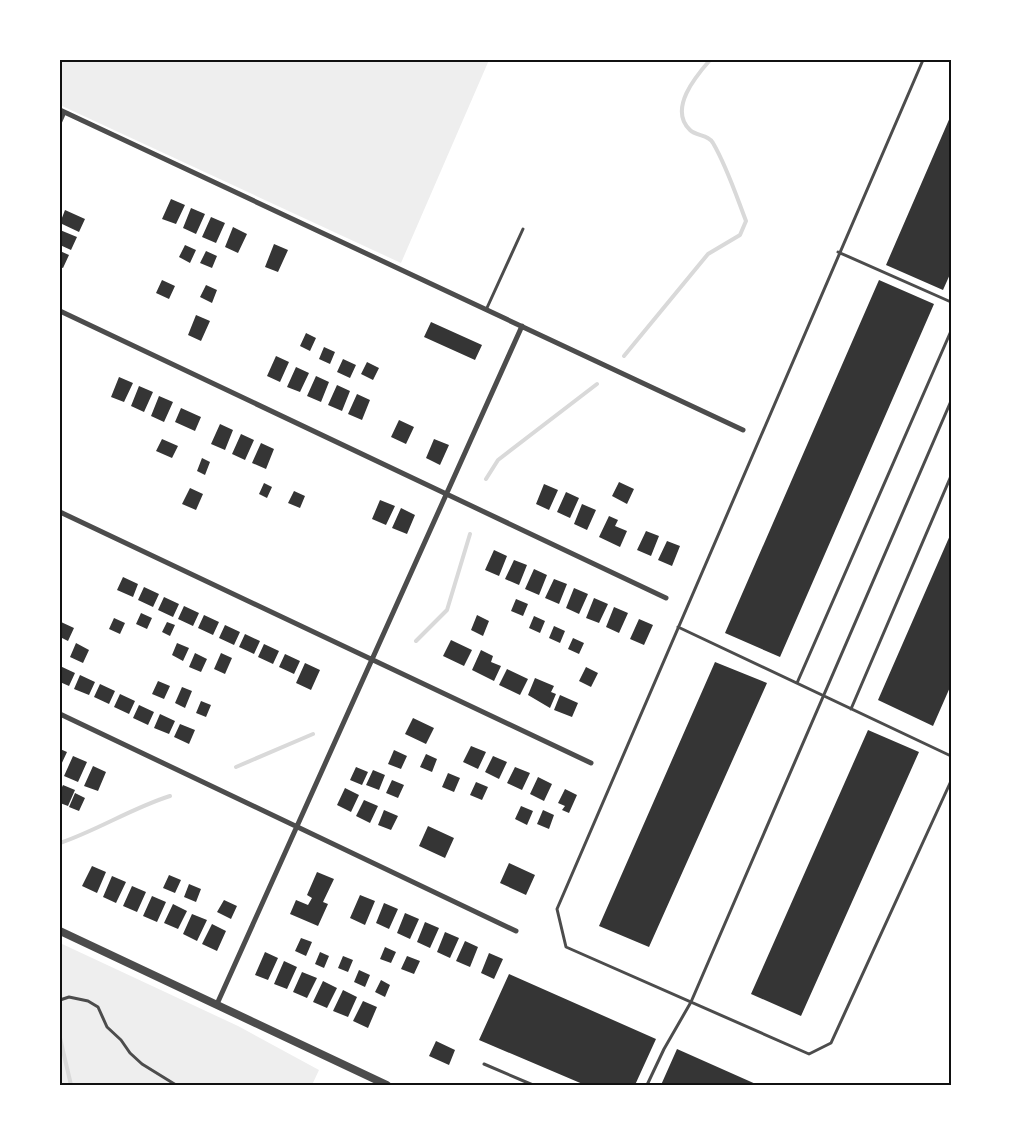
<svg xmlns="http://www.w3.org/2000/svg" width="1011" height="1145" font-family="'Fira Sans Condensed',sans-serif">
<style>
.green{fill:#eee}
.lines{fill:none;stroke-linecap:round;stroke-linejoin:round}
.stream{stroke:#d9d9d9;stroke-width:4}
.building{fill:#353535}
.service{stroke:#4c4c4c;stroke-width:3}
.minor{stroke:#4c4c4c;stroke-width:5}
.tertiary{stroke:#4c4c4c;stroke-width:8}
.neatline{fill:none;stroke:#111;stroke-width:2}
</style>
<rect width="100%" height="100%" fill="#fff"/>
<path class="green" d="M60,60H489L401,263L60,105Z
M60,943L238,1026L319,1070L312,1085H60Z"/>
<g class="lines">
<path class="stream" d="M624,356L708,254L740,235L746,221C736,195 727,167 713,143C709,135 696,136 690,130C668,109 696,76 710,60
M486,479L498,460L597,384
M416,641L447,610L470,534
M236,767L313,734
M60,843C98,830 132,808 170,796
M60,1038L71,1085"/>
</g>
<path class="building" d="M951,115V272L943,290L886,265Z
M171,199L185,205L176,224L162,219Z
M191,208L205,214L196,234L183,228Z
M65,210L85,219L79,232L60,223Z
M211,217L225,223L216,243L202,237Z
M233,227L247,234L238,253L225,247Z
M60,230L77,237L71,250L60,245Z
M274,244L288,250L278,272L265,267Z
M185,245L196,250L190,263L179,257Z
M60,251L69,255L63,268L60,267Z
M206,251L217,256L212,268L200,263Z
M162,280L175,286L169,299L156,293Z
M879,280L934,304L780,657L725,633Z
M206,285L217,290L212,303L200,297Z
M196,315L210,321L201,341L188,335Z
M431,322L482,345L475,360L424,337Z
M306,333L316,338L310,351L300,346Z
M324,347L335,352L330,364L319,359Z
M276,356L289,362L280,382L267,376Z
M343,359L356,365L350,378L337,372Z
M367,362L379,368L373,380L361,374Z
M296,367L309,373L300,392L287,387Z
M316,376L329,382L321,402L307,396Z
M119,377L133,383L124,402L111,397Z
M337,385L350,391L342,411L328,405Z
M139,386L153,392L144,412L131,406Z
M357,394L370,400L362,420L348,414Z
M159,396L173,402L164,422L151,416Z
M181,408L201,417L195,431L175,422Z
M399,420L414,427L406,444L391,437Z
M220,424L233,430L225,450L211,444Z
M241,434L254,440L245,460L232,454Z
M162,439L178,446L172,458L156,451Z
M434,439L449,445L440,465L426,458Z
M261,443L274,449L266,469L252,463Z
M202,458L210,462L205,475L197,471Z
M619,482L634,489L627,504L612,496Z
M264,483L272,487L267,498L259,494Z
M544,484L558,490L549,510L536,504Z
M190,488L203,494L196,510L182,504Z
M294,491L305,496L300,508L288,503Z
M566,492L579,498L570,518L557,512Z
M380,500L395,506L386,525L372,519Z
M582,504L596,510L587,530L574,524Z
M401,508L415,515L407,534L392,528Z
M609,516L618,520L615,526L627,531L620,547L599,537Z
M646,531L659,536L651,556L637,550Z
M951,533V685L933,726L878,700Z
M667,541L680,546L672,566L658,560Z
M494,550L507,556L499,576L485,570Z
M514,560L527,565L519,585L505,579Z
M534,569L547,575L539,595L525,589Z
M123,577L138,584L133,597L117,590Z
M554,579L567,584L559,604L545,598Z
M144,587L159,594L153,607L138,600Z
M574,588L588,594L579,614L566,608Z
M164,597L179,604L173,617L158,610Z
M594,598L608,604L599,623L586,618Z
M516,599L528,604L523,616L511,611Z
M184,606L199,613L193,626L178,619Z
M614,607L628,613L619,633L606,627Z
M141,613L152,618L147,629L136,624Z
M204,615L219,622L213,635L198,628Z
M477,615L489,621L483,636L471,630Z
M534,616L545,621L540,633L529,628Z
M114,618L125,623L120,634L109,629Z
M639,619L653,625L644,645L630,639Z
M61,622L74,628L68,641L60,637Z
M167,622L175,625L170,636L162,632Z
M225,625L240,632L234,645L219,638Z
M554,626L565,631L560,643L549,638Z
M245,634L260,641L254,654L239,647Z
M573,638L584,643L579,654L568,649Z
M451,640L472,650L464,666L443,656Z
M76,643L89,650L83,663L70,657Z
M177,643L189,648L183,661L172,655Z
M264,644L279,651L273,664L258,657Z
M481,650L493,656L491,662L501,666L494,681L472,670Z
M195,653L207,659L201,672L189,667Z
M221,653L232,658L225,674L214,669Z
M285,654L300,661L294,674L279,667Z
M715,662L767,683L649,947L599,926Z
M305,663L320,670L311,690L296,683Z
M60,666L75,673L69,686L60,682Z
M586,667L598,673L591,687L579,681Z
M507,669L528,679L520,695L499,685Z
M80,675L95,682L89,695L74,689Z
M535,678L554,686L551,692L556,694L550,708L528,695Z
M158,681L170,686L164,699L152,694Z
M100,684L115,691L109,704L94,697Z
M182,687L192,691L185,708L175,703Z
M120,694L135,701L129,714L114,707Z
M560,695L578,703L572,717L554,710Z
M201,701L211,705L206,717L196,713Z
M139,705L154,712L148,725L133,718Z
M160,714L175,721L169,734L154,728Z
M413,718L434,728L426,744L405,734Z
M180,724L195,730L189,744L174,737Z
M868,730L919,752L801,1016L751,994Z
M471,746L486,752L478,769L463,762Z
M60,749L67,752L60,767Z
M394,750L407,756L401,769L388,764Z
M426,754L437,759L432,772L420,767Z
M73,756L87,762L78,782L64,776Z
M493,756L507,762L499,779L485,772Z
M93,766L106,772L98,791L84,786Z
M356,767L368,772L362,785L350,780Z
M515,767L530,773L522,790L507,783Z
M373,770L385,775L379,790L366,785Z
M448,773L460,778L454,792L442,787Z
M538,777L552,784L544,801L530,794Z
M392,780L404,785L398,798L386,793Z
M476,782L488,787L482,800L470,795Z
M63,785L75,790L68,806L60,803V791Z
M345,788L359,795L351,812L337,805Z
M565,789L577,795L569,813L562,810L565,806L558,803Z
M75,793L85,798L79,811L69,807Z
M364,800L378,806L370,823L356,816Z
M521,806L533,811L527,825L515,819Z
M384,810L398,816L391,830L378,825Z
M543,810L554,815L549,829L537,824Z
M428,826L454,838L445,858L419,846Z
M509,863L535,875L526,895L500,883Z
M92,866L106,872L97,893L82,886Z
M317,872L334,879L323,902L328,904L318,926L290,914L296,900L308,905L312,898L307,895Z
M169,875L181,880L175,893L163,888Z
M112,876L126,882L116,903L103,897Z
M189,884L201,889L196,902L184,897Z
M132,886L146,892L137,912L123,906Z
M360,895L375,901L365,925L350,918Z
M152,896L166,902L157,922L143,916Z
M224,900L237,906L231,919L217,912Z
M384,903L398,909L389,929L376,923Z
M173,904L187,911L178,929L164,923Z
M405,913L419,919L410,939L397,933Z
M192,914L207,920L197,941L183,934Z
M425,922L439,928L430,948L417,942Z
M212,924L226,931L217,951L202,944Z
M445,932L459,938L450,958L437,952Z
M301,938L312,942L306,956L295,951Z
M465,941L478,947L470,967L456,961Z
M385,947L396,952L391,963L380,959Z
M265,952L278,958L268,980L255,975Z
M320,952L329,956L324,968L315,964Z
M489,953L503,959L494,979L481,973Z
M343,956L353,960L348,972L338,968Z
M407,956L420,961L414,974L401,969Z
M284,961L297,967L287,989L274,984Z
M359,970L370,975L365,987L354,982Z
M302,972L317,978L307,998L293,992Z
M509,974L656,1039L635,1085H585L479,1040Z
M381,980L390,985L385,997L375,992Z
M323,981L337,988L327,1008L313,1002Z
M343,990L357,997L348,1017L333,1011Z
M363,1001L377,1007L368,1028L353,1021Z
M436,1041L455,1050L449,1065L429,1056Z
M677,1049L758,1085H661Z"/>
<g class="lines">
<path class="service" d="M923,60L557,909L566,947L809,1054L831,1043L951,781
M838,252L951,302
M486,310L523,229
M678,627L951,756
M797,683L951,331
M851,709L951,476
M60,1000L69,997L88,1001L98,1007L107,1027L121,1040L130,1053L142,1064L176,1085
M484,1064L533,1085
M647,1085L664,1049L691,1002L951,401"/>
<path class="minor" d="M60,110L743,430
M60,121L64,112
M60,311L666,598
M60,512L591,763
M60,714L516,931
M217,1004L522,326"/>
<path class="tertiary" d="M60,931L387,1085"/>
</g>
<rect width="1011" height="1145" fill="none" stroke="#ffffff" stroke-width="122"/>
<rect x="61" y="61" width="889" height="1023" class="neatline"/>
</svg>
